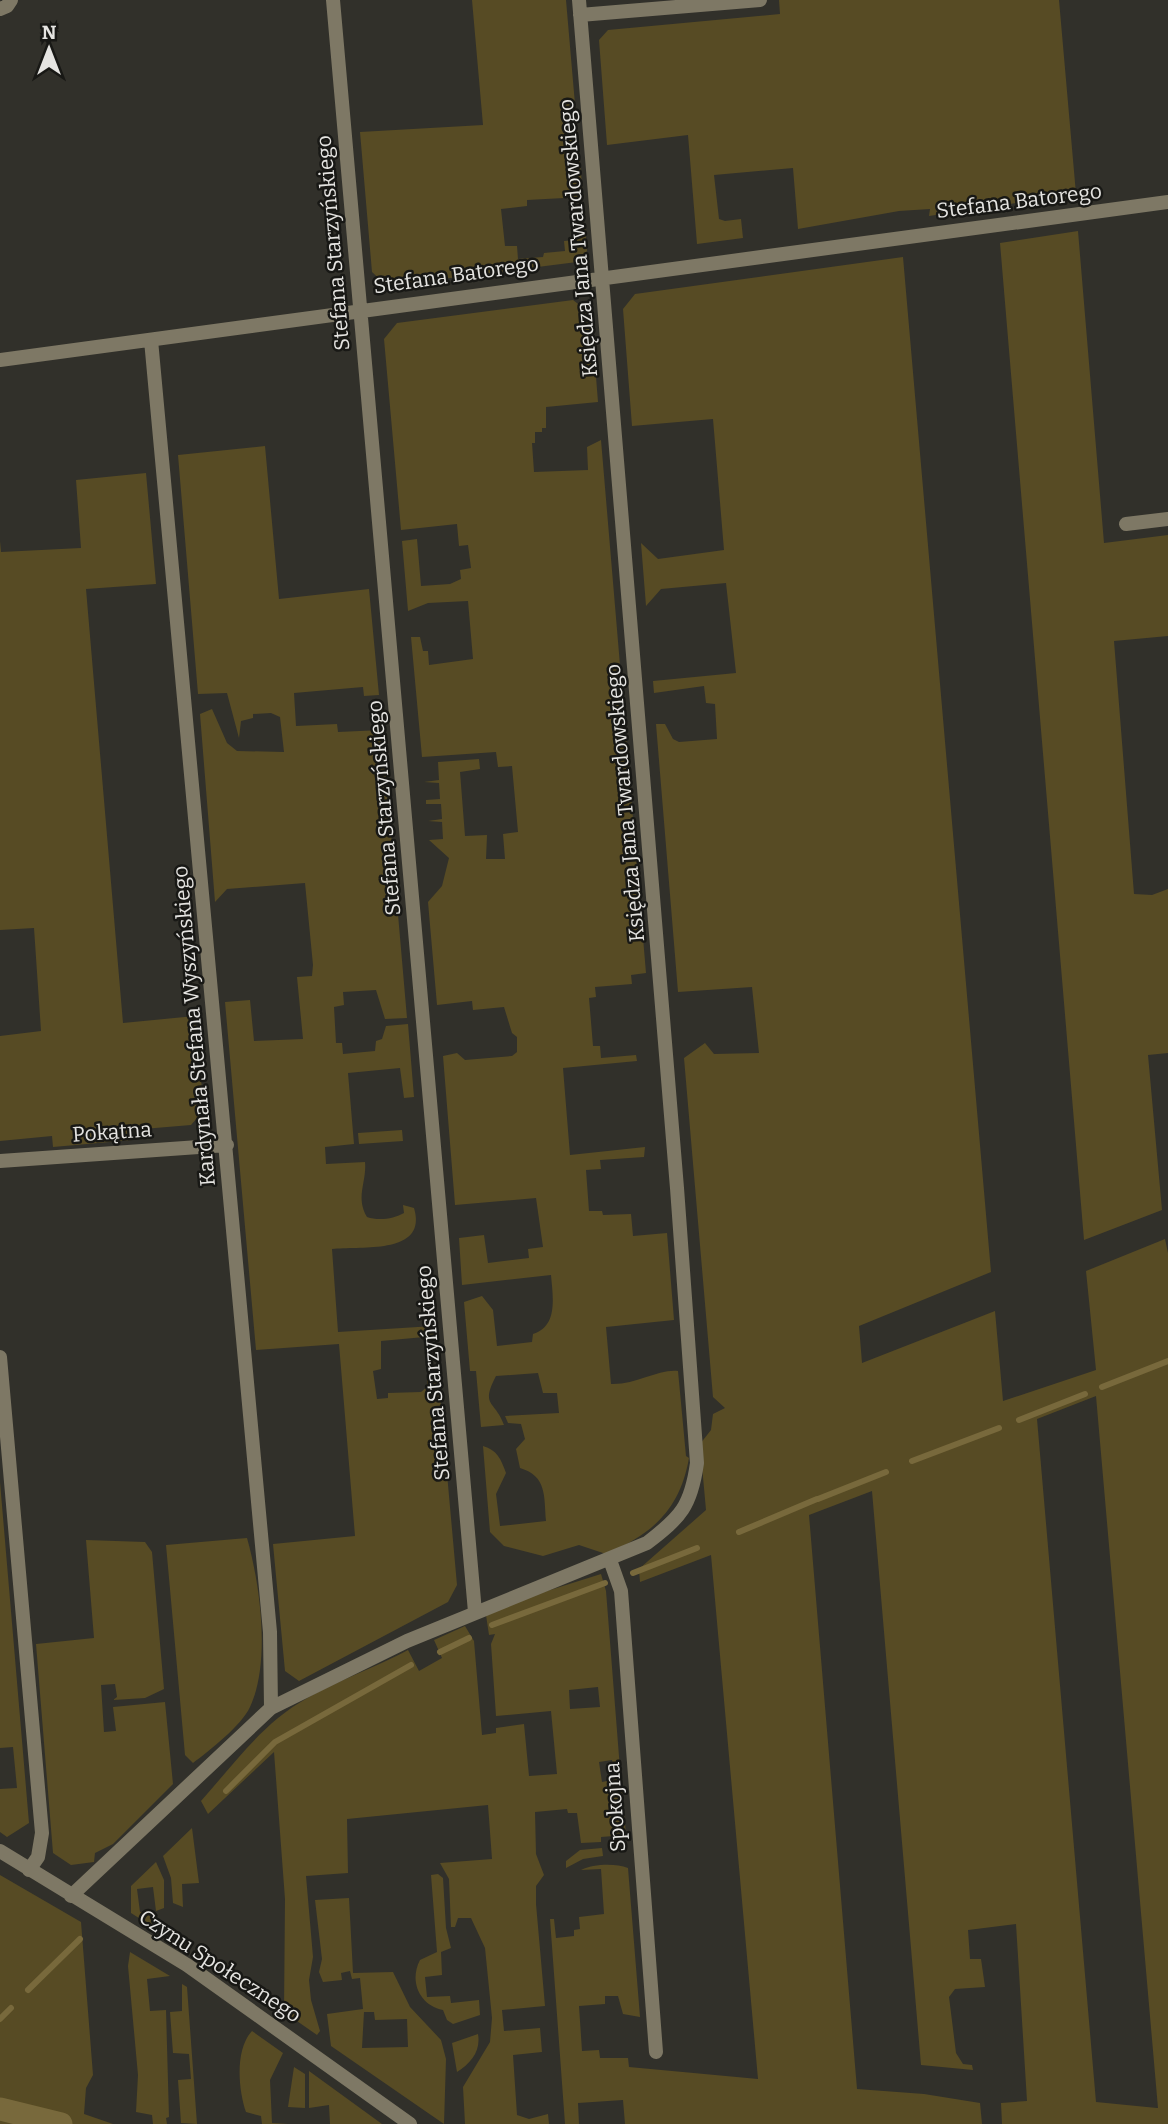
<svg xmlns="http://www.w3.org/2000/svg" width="1168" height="2124" font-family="Bitter,serif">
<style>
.green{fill:#574b24;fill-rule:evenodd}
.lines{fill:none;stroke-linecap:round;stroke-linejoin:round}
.stream{stroke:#78693c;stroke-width:6}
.canal{stroke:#78693c;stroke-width:23}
.minor{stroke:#7e7865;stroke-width:14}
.labels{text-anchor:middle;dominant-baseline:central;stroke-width:5;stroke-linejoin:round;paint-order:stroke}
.street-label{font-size:21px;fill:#e5e4e1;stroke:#181815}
</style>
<rect width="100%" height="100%" fill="#31302a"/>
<path class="green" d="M472,0H566L583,197L527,200V206L501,209L505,246H517L518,259L543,257L544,253L565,251L564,241L575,240L574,225L585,224L587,251L577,262L387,286L372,272L360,132L483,125Z
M779,0H1059L1076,194L929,216L930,209L899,211L798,229L793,168L714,175L719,219L725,221L741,219L743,238L697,244L688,135L607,145L599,40L608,30L780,14Z
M1078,231L1104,543L1168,535V636L1114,641L1134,894L1152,895L1168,889V1053L1148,1055L1162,1210L1084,1240L1000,243Z
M903,257L991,1272L859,1326L862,1363L995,1311L1003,1401L1096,1370L1086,1271L1165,1239L1168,1253V2124H1002L1001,2103L1027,2101L1016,1924L968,1930L970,1959H981L985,1987L955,1989L949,1997L956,2053L963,2064L972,2065L973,2070L921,2065L872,1491L809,1515L857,2089L924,2094L980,2103L982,2124H625L623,2100L578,2103L579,2124H565L550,1919H554L556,1938L574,1936V1930L580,1929L579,1917L604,1914L601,1869L581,1870C593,1864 615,1863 628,1868L640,2017L623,2014L618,1996H605V2004L579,2006L582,2051L599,2050L600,2058H628L629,2067L758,2079L711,1555L640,1582L639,1569L706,1510L700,1444L711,1430L713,1414L725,1408L713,1397L684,1058L705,1043L714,1054L759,1053L752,987L678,992L656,724H665L673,739L679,742L717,739L715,704L706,703L704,686L654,693L653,681L736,673L726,583L661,589L646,606L641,543L658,559L724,550L713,419L632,426L623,309L635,294ZM1096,1396L1158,2108H1157L1096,2102L1037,1419Z
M573,300L591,314L598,402L546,407V428H542V432H535V443H532L534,472L588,470L587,447L601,440L646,973L631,975L632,984L595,987L596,997L589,998L593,1046H600L601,1058L636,1055L637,1061L563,1068L570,1155L645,1147L644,1157L600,1160L601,1169L586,1170L589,1211H602L603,1215L631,1214L633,1236L667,1233L674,1320L606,1327L611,1384C636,1385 658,1369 678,1371L686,1456L689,1458C680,1510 652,1534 606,1554L579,1545L543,1556L504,1546L490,1532L483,1446C497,1450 501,1459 506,1473L496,1494L500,1526L546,1521C544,1496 547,1476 520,1468L516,1449L525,1439L521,1424L508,1423L505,1416L559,1413L557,1393H543L538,1373L496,1376C480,1407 495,1400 504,1425L481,1427L476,1371H470L464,1302L482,1296L493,1310L497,1346L532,1342L533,1334C558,1326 553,1298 551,1275L462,1285L459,1238L484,1235L488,1263L529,1258L528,1249L543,1247L536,1198L455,1205L443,1056L457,1053L465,1060L512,1056L517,1052V1037L512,1033L504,1007L473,1010L472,1001L437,1005L428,902L442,886L449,858L429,840L443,839L442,822L428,821L442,819L441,804H426V800L440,799L439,783L424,782L439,780L438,762L479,759L480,769L460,772L465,836L487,835L486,859H505L503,834L518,832L512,766L498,767L496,752L422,757L411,637H420L423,651H428L429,665L473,659L468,601L428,603L408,611L402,541L417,539L421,586L450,584L461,579L460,570L471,568L468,545L459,546L457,524L401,530L384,339L397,323Z
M265,446L279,599L369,589L379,695L364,696L363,687L294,693L296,726L337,724L338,732L382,730L407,1018L385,1019L376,990L343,992L344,1005L334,1007L336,1043H342L343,1054L375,1051L376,1041L382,1039L386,1026L408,1024L414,1097L404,1098L400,1068L348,1073L354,1144L325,1147L326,1164L365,1162C367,1182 355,1197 367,1217C378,1221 394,1219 404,1213L403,1205L414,1208C428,1255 362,1246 332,1249L338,1332L434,1326L435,1336L381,1341V1369L373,1371L377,1399L388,1398V1393L421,1392L427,1387V1375L438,1373L457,1585L448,1602L299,1681L285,1671L273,1544L355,1536L339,1344L256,1350L225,1002L250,1000L254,1041L303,1039L297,977L312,976L313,965L305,883L227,889L215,902L200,714L212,709L227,743L237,751L284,752L280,717L271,713L253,714V718L241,721L239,738L227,693L198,694L178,455Z
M146,473L156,584L86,589L123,1023L195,1016L204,1110L191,1125L131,1130L132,1140L53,1147L52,1136L0,1141V1036L41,1031L34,928L0,930V541L1,552L81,548L76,480Z
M402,1130L403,1141L359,1144L358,1133Z
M0,1482L29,1823L7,1837L0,1832V1789L17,1788L13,1747L0,1748Z
M247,1538C260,1584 271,1662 250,1707C242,1725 209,1751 193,1763L185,1755L166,1545Z
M86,1540L145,1542L152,1552L164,1689L145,1698L113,1700L117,1697L115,1684L101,1685L104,1732L116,1731L113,1707L165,1702L173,1784L113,1844L95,1853L94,1862L71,1865L53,1853L36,1644L94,1638Z
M601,1574L606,1591L620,1769L614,1770L612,1760L599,1762L602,1782L621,1778L626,1835L601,1837V1842L581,1843L577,1813H568L567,1809L535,1812L536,1854L544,1875L536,1886V1904L545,2006L502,2010L504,2031L540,2028L542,2052L513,2055L517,2115L529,2119L548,2114L549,2124H465L463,2087L490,2042L492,2018L485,1948L471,1918H458L455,1927H451L449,1879L440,1863L492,1859L488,1805L347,1819L348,1873L306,1876L313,1957L309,1980L311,2000L320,2031L317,2035L284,2012L285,1899L274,1752L208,1814L201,1801C226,1773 249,1742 278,1718C316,1687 365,1673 408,1650L419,1671L442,1658L434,1640L465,1626L474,1641L482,1735L496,1733V1728L524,1724L529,1776L557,1774L551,1711L496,1716L491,1644L495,1634L489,1635L486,1615L499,1606ZM598,1687L600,1707L570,1709L569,1690Z
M192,1828L199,1883L182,1884L183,1907L173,1903L171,1878L163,1856Z
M602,1848L603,1856L583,1859L566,1868V1861L580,1850Z
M156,1862L164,1880V1908L156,1911L153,1887L137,1889L140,1912H145L154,1920L153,1927L131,1913V1886Z
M438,1874L443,1878L446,1928L451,1948L441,1952L442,1975L425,1977L427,1997L450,1996L451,2003L479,2000L480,2015L453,2024L447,2020L443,2010C419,2005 409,1981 420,1960L437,1952L431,1875Z
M0,1875L81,1922L93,2075L86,2088L84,2114L113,2124H0Z
M349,1898L353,1973L393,1972L410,2007L441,2040L446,2059L444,2124L331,2046L327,2014L363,2009L360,1978L352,1979L350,1971L341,1973L342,1980L323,1982L319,1972L322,1959L315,1900ZM364,2012H374L375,2020L407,2019L408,2047L362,2048Z
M130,1952L170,1976L147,1979L150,2011L166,2010L169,2117L166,2118L167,2124H153L152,2115L136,2112L138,2075L128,1966Z
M182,1984L187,1987L197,2124L181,2123L178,2080L191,2079L189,2054L173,2053L170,2012L182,2011Z
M252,2031L283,2053L270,2080L272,2123L288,2124H262L261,2116L246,2112C238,2089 235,2049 252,2031Z
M478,2034C481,2051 471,2063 457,2072L452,2043Z
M294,2067L305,2074V2108L288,2107Z
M309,2071L382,2124H330L329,2105L309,2108Z"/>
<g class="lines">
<path class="stream" d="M1102,1387L1168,1361
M1019,1420L1085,1394
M912,1461L999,1428
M818,1499L886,1472
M739,1532L817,1499
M633,1573L697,1548
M492,1625L605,1583
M440,1652L469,1638
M226,1791L275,1742L411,1665
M28,1990L80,1939
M0,2019L11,2008"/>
<path class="canal" d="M0,2109L61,2124"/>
<path class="minor" d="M333,0L475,1612
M0,9L7,6L11,0
M580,15L760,0
M151,340L270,1632L271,1708
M0,360L1168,202
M1126,524L1168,519
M0,1161L227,1145
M0,1357L42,1833L38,1857L29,1870
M610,1560L621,1591L656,2052
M0,1851L187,1965L410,2124
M71,1896L271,1708L407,1641L647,1543C681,1517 691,1506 697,1463L677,1188L579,0"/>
</g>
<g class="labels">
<g class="street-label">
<text transform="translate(1019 201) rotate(-7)">Stefana Batorego</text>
<text transform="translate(578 238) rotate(-95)">Księdza Jana Twardowskiego</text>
<text transform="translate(333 243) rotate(-95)">Stefana Starzyńskiego</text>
<text transform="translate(456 275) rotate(-8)">Stefana Batorego</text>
<text transform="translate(625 803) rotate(-95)">Księdza Jana Twardowskiego</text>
<text transform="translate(384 808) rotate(-95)">Stefana Starzyńskiego</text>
<text transform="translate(194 1026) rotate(-95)">Kardynała Stefana Wyszyńskiego</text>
<text transform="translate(112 1132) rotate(-4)">Pokątna</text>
<text transform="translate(433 1373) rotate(-95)">Stefana Starzyńskiego</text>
<text transform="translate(615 1807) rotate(-94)">Spokojna</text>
<text transform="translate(220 1966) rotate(33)">Czynu Społecznego</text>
</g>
</g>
<g transform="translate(49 49)" stroke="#181815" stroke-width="5" paint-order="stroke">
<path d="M0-5L12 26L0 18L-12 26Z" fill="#e5e4e1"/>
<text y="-10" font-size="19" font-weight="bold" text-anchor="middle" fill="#e5e4e1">N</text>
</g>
</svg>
